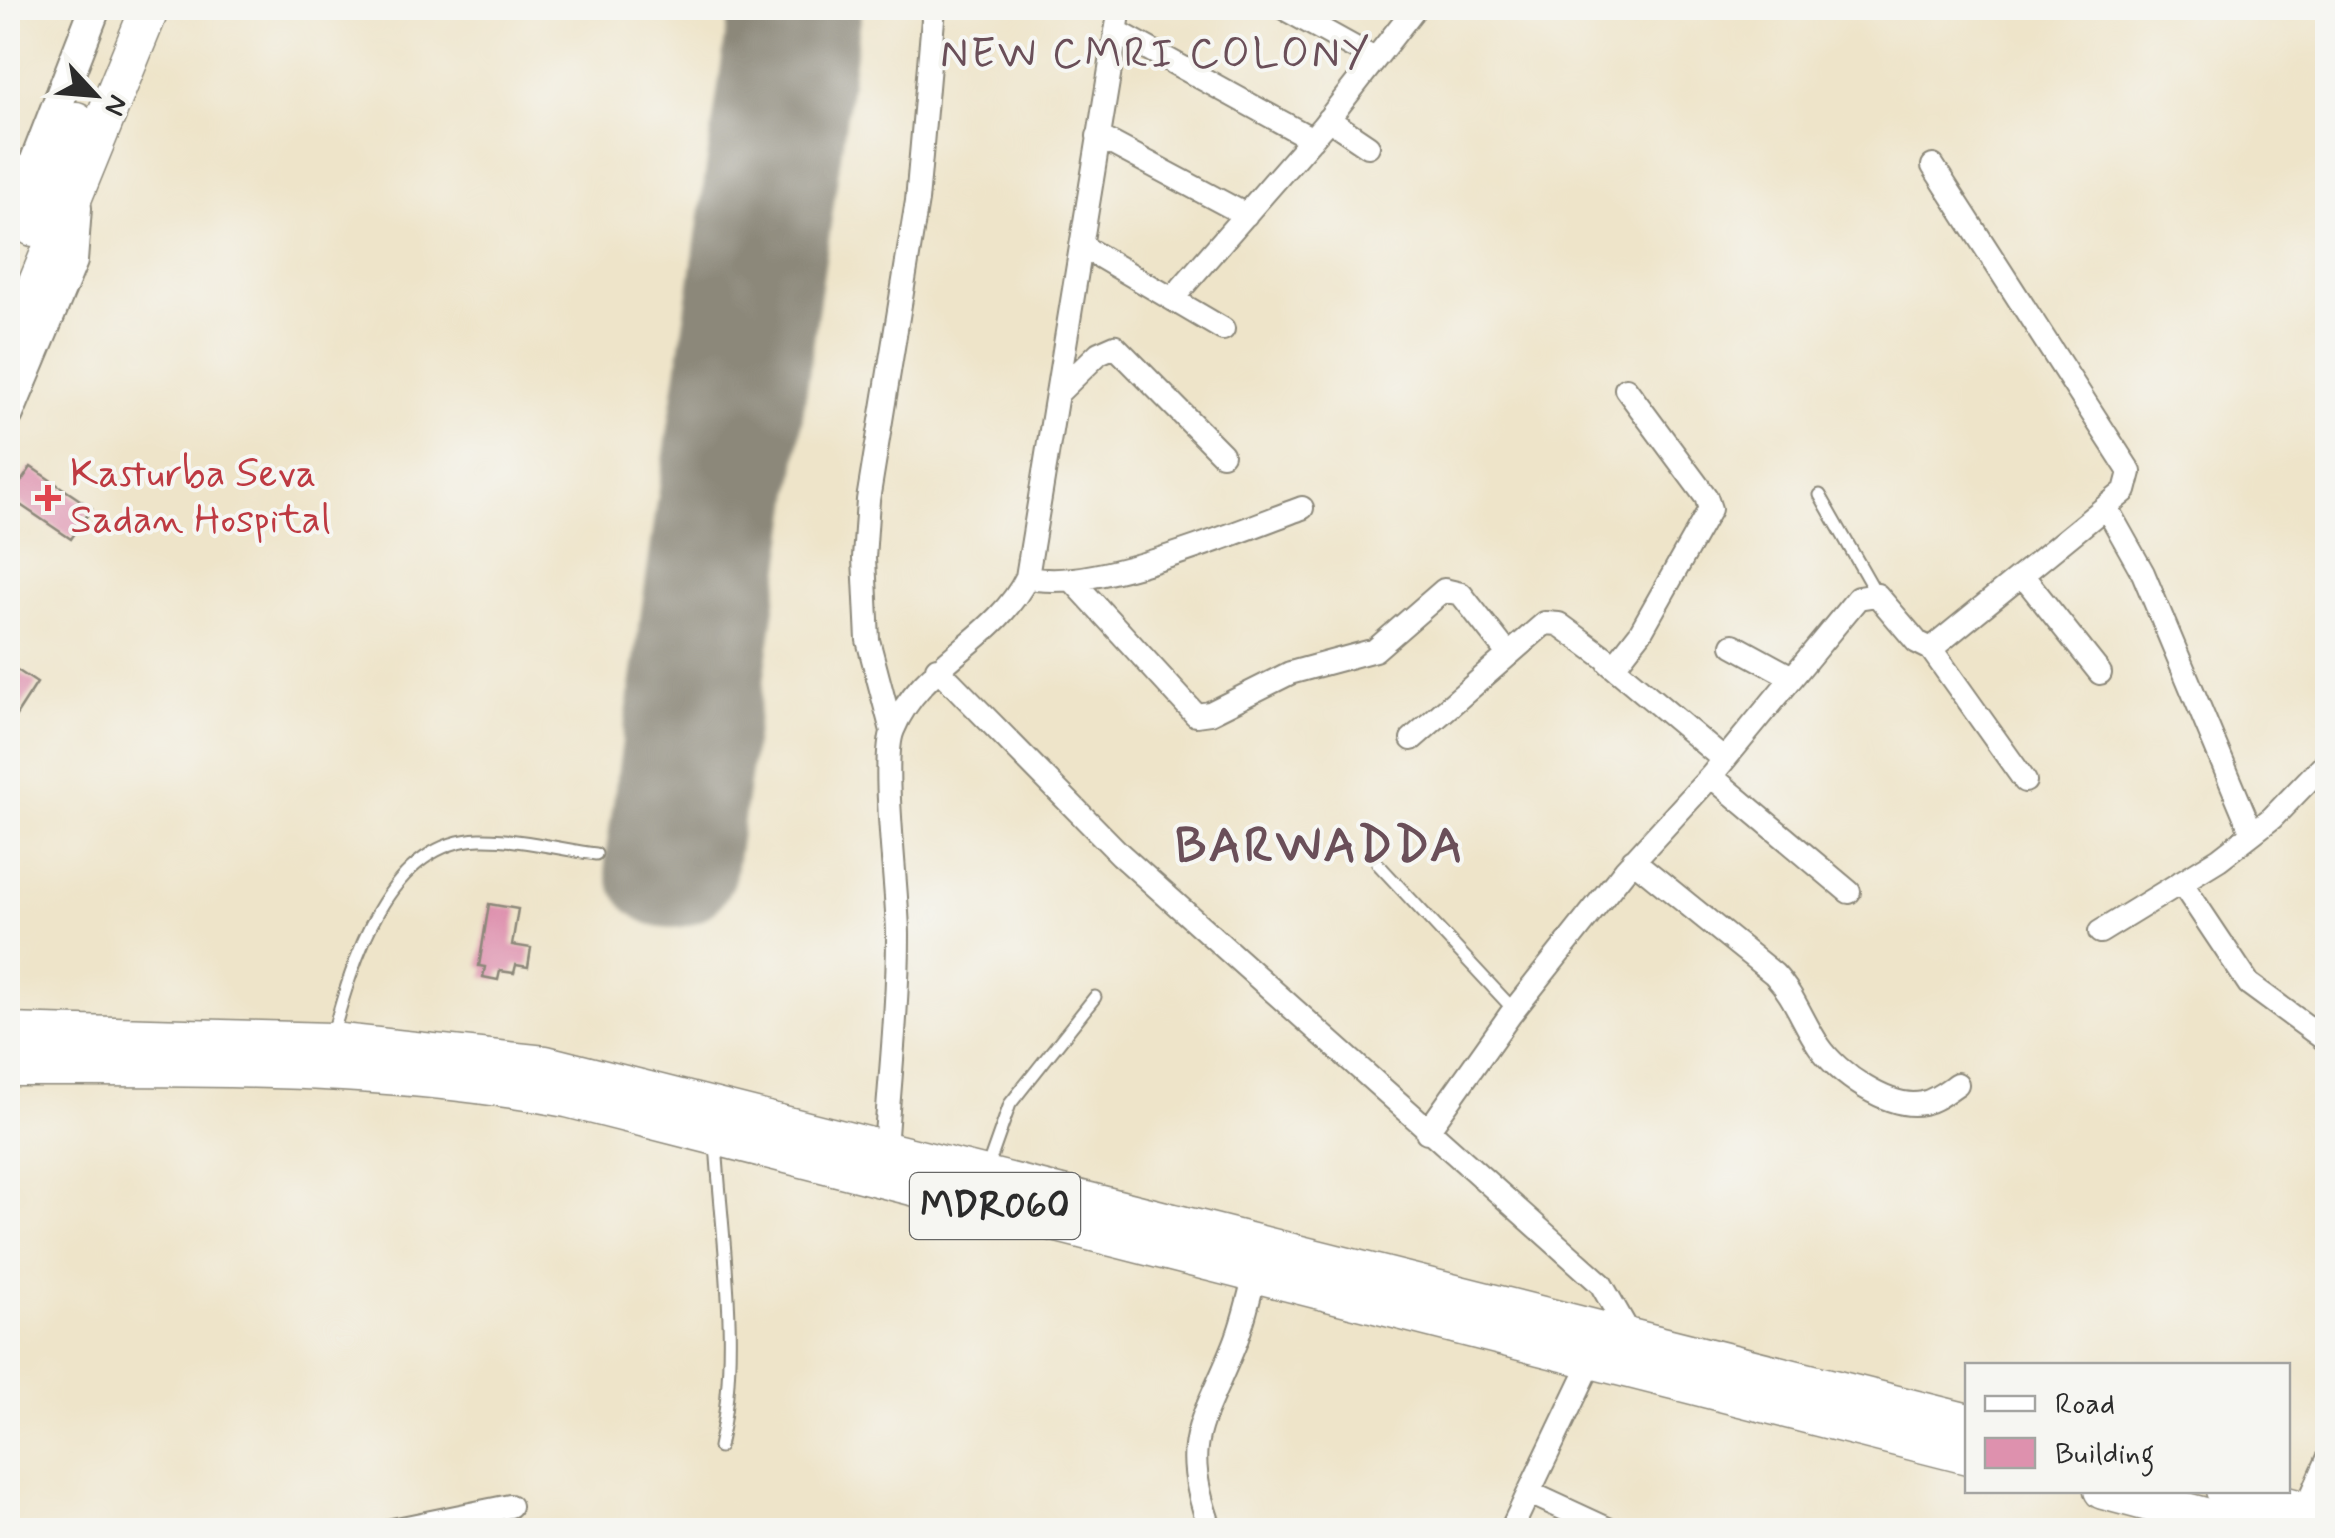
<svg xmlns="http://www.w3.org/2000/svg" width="2335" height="1538" font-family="Mynerve,sans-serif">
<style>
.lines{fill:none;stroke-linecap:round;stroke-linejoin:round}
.runway{stroke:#8c887a;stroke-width:132}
.building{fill:#de91ae}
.service-casing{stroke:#8c887a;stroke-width:15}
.minor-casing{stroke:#8c887a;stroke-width:26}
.tertiary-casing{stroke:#8c887a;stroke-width:34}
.primary-casing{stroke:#8c887a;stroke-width:41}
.service{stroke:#fff;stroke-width:11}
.minor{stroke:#fff;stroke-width:22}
.tertiary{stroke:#fff;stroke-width:30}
.primary{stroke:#fff;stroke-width:38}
.health-dot{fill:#e0444e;stroke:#f6f6f2;stroke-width:4}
.labels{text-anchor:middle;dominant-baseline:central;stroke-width:8;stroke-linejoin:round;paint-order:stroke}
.shield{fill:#f6f6f2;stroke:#686867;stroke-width:2.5}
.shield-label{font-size:38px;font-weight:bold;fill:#2b2b2b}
.health-label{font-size:40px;fill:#be3a42;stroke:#f6f6f2;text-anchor:start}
.neighbourhood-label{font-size:42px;letter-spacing:2.5px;fill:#6a4f59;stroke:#f6f6f2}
.district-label{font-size:50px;font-weight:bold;letter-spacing:2.5px;fill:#6a4f59;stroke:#f6f6f2}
</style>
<rect width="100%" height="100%" fill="#f6f6f2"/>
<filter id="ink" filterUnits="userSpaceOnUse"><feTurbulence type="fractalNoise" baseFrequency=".01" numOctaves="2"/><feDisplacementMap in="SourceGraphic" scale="20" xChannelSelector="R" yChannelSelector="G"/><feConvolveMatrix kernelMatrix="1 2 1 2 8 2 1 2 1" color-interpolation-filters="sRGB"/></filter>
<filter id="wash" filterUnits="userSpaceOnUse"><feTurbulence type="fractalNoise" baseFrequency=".0048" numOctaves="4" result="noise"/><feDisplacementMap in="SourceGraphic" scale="40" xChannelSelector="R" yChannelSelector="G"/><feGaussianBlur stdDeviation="2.25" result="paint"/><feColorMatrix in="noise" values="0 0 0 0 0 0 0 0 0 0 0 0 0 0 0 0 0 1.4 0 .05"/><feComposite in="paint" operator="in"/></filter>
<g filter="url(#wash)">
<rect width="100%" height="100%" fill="#eee4c9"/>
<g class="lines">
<path class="runway" d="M671,862L796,8"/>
</g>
<g id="blocks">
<path class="building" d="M31,467L92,508L71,539L10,498Z
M8,664L37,683L8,728Z
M489,904L518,909L512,945L531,948L528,967L516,965L514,973L500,971L498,980L483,977L485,967L479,966Z"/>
</g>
</g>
<g filter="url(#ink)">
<use href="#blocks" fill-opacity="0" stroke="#8c887a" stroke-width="2.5"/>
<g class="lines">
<g class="service-casing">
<path id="service" d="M1820,495L1877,595
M1378,864L1514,1010
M332,1037C352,964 386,842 480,839C518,838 559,849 596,854
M716,1142C722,1244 741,1347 719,1447
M987,1169L1010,1104L1095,997"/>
</g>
<g class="minor-casing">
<path id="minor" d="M1283,8L1375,59
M1116,31L1312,139
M1328,119L1368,146
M1098,136L1246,215
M1082,246L1223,329
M1172,299L1323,126L1415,8
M1060,391L1099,353L1115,346L1222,454
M2106,507L2143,573L2252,833
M2023,576L2100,673
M1027,577C1089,595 1239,531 1302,508
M1074,582L1196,715L1210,713L1290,673L1375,650L1444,590L1461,594L1508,654
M1733,645L1790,676
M1931,649L2025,781
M1609,663L1724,760
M937,668L1120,854L1601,1284L1633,1340
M892,731L868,640L864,558L868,500L917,201L934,8
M1412,739L1545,623L1559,624L1615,665L1640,633L1710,509L1706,497L1626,389
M1711,776L1849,892
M1633,860L1774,974C1795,996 1802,1021 1819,1046C1837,1073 1889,1110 1923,1103C1936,1100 1947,1091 1957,1084
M2181,882L2249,984L2328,1042
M2100,932L2219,859L2272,818L2328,760
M1427,1132L1510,1015L1625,870L1711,776L1858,598L1877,595L1917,642L1931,649L2125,491L2130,472L1933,166
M885,1149C890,1078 898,1006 898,935C898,891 880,761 893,730C920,663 997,640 1027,577L1120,8
M1530,1493L1610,1530
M2305,1511L2328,1459
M392,1530L510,1506
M1211,1530C1178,1441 1202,1426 1234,1346C1244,1322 1249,1296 1256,1271
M1511,1530L1592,1360"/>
</g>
<g class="tertiary-casing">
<path id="tertiary" d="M8,232L95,8
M8,414L72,261L76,208"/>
</g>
<g class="primary-casing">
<path id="primary" d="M33,227L76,121
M8,356L150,8
M8,1033L331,1042L545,1065L1968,1423
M8,1067C194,1067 383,1063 567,1098L1968,1455
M2103,1490L2254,1530
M2225,1490L2328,1517"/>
</g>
<use href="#service" class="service"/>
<use href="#minor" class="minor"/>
<use href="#tertiary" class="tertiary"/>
<use href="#primary" class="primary"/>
</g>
</g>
<path class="health-dot" d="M43 483h10v10h10v10h-10v10h-10v-10h-10v-10h10z"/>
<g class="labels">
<rect class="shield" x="910" y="1173" width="170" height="66" rx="8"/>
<g class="shield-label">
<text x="995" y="1206">MDR060</text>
</g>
<g class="health-label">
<text x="70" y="475">Kasturba Seva<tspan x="70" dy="46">Sadan Hospital</tspan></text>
</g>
<g class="neighbourhood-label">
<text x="1156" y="55">NEW CMRI COLONY</text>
</g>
<g class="district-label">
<text x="1320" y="847">BARWADDA</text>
</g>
</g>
<rect width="2335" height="1538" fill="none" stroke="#f6f6f2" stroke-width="40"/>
<rect x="1965" y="1363" width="325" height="130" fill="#f6f6f2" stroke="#a5a5a2" stroke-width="2.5"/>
<rect x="1985" y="1396" width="50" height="15" fill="#ffffff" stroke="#a5a5a2" stroke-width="2.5"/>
<text x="2055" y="1413" font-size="30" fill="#2b2b2b">Road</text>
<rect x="1985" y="1438" width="50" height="30" fill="#de91ae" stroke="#a5a5a2" stroke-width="2.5"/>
<text x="2055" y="1463" font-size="30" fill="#2b2b2b">Building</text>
<g transform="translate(95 95) rotate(116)" stroke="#f6f6f2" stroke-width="8" paint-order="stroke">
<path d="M0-8L18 38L0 25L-18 38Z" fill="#2b2b2b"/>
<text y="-15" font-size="28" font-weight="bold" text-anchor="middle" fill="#2b2b2b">N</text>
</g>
</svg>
